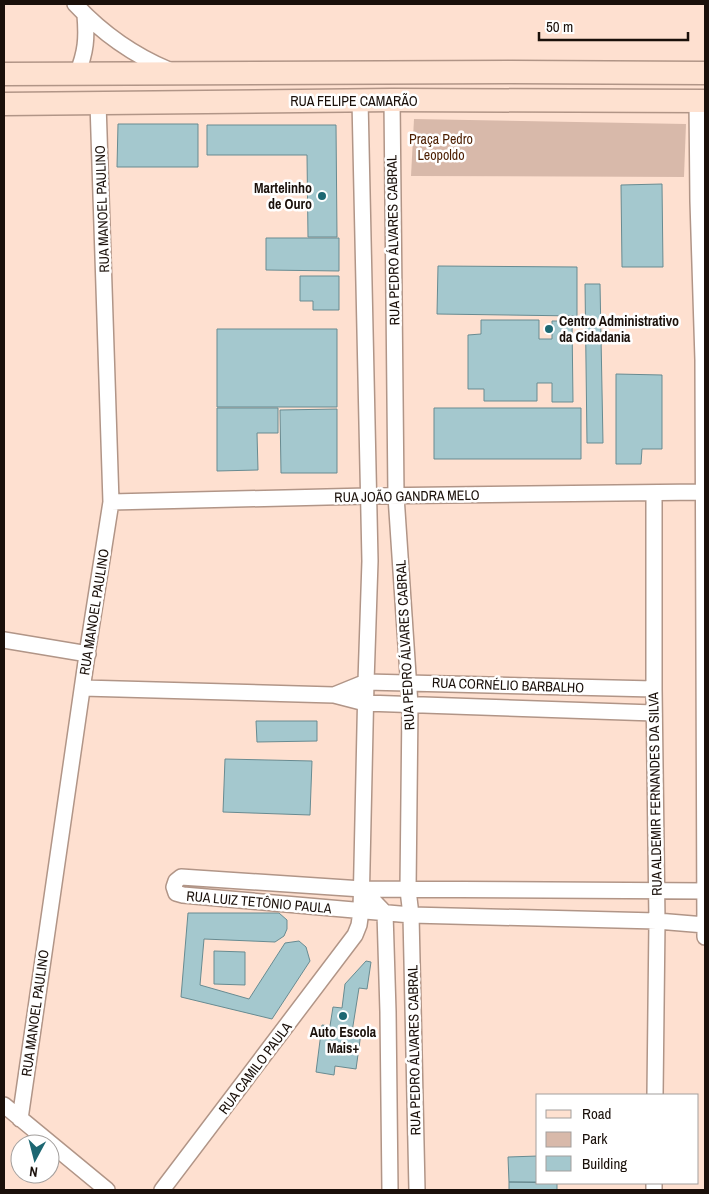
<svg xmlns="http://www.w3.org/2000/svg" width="709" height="1194" font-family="'Archivo Narrow',sans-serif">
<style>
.green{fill:#d8b9aa}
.building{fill:#a4c8ce;stroke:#688b91}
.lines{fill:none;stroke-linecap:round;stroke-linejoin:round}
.street-casing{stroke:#b19587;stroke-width:18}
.secondary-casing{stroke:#b19587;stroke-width:25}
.street{stroke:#fff;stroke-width:15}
.secondary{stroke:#fee1d0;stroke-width:22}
.poi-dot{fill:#1d6772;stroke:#fff;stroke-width:2}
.labels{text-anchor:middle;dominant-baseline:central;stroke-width:5;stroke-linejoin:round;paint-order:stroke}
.street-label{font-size:14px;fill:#1a100a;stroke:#fff}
.park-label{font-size:14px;fill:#4c1e00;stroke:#fff}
.poi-label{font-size:14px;font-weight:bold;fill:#1a100a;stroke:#fff;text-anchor:end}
</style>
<rect width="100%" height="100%" fill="#fee0d0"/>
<path class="green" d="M414,119L686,124L684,177L411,176Z"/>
<path class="building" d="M118,124H198V167H117Z
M207,125H336L337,237H308L307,155H207Z
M662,184L663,267H622L621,185Z
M266,238H339V271L266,270Z
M438,266L577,267V316L437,314Z
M300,276H339V310H313V301H300Z
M585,284H600L603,443H587Z
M481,320H539V339H552V321H572L573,402H552V383H537V401H484V389H468V335L481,334Z
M217,329H337V407H217Z
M616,374L662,375V449H642L641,464H616Z
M217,408H278V433H257L258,470L217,471Z
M434,408H581V459H434Z
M337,409V473H281L280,410Z
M256,721H317V741L257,742Z
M225,759L312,761L310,815L223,812Z
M188,913H279L287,920V929L284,936L275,942L204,939L200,985L249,999L285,943L299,941L306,947L310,961L272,1019L181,997Z
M214,951L245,952V985L214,984Z
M366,961L371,962L367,989L359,988L352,1032L361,1033L356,1069L335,1066L334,1075L316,1072L322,1025L330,1026L333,1007L342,1008L345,984Z
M538,1156V1182H509L508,1157Z
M509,1182L557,1183V1190H509Z"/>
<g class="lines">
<g class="street-casing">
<path id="street" d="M75,4C101,32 133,55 169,70
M77,74C86,52 87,38 85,15
M392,100L396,496L410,705L408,890L411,915L417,1190
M697,101L698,201L703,360L705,937
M654,493V689L657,921L655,1095
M111,502L368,496L702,492
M4,640L88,654
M83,688L334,695L365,703L654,713
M334,695L366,682L654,689
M362,889L385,913L388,1012L390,1190
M705,891L362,889L181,877L176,881L174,887L176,893L183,895L411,915L657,921L705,925
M4,1105L107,1190
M20,1119L88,648L111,502L98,103
M162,1190L355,935L359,925L361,911L366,682L370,561L360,100
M654,1190V1183"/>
</g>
<g class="secondary-casing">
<path id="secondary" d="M4,74L511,72L705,73
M4,104L392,100L705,101"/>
</g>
<use href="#street" class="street"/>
<use href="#secondary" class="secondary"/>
</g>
<g class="poi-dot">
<circle cx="322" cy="196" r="5"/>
<circle cx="549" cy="329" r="5"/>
<circle cx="343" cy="1016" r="5"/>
</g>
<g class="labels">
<g class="street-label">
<text x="354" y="101">RUA FELIPE CAMARÃO</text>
<text transform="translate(102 209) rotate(-92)">RUA MANOEL PAULINO</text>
<text transform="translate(393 240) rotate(-91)">RUA PEDRO ÁLVARES CABRAL</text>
<text transform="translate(407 496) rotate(-1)">RUA JOÃO GANDRA MELO</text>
<text transform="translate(94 612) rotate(-81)">RUA MANOEL PAULINO</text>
<text transform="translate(405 645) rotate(-93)">RUA PEDRO ÁLVARES CABRAL</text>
<text transform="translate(508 685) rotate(2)">RUA CORNÉLIO BARBALHO</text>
<text transform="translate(655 794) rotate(-91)">RUA ALDEMIR FERNANDES DA SILVA</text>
<text transform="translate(259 902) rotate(5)">RUA LUIZ TETÔNIO PAULA</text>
<text transform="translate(35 1013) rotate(-82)">RUA MANOEL PAULINO</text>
<text transform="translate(414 1050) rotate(-91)">RUA PEDRO ÁLVARES CABRAL</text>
<text transform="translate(255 1068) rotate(-53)">RUA CAMILO PAULA</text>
</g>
<g class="park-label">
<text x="441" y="139">Praça Pedro<tspan x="441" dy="16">Leopoldo</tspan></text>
</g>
<g class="poi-label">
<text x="312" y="188">Martelinho<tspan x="312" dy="16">de Ouro</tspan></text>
<text x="559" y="321" text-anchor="start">Centro Administrativo<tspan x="559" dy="16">da Cidadania</tspan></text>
<text x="343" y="1032" text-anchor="middle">Auto Escola<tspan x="343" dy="16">Mais+</tspan></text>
</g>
</g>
<rect width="709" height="1194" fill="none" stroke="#1a100a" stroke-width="10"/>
<rect x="536" y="1094" width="162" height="90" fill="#ffffff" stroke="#a39f9d"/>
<rect x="546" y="1110" width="25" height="8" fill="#fee1d0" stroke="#a39f9d"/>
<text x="582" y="1119" font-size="15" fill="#1a100a">Road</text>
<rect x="546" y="1132" width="25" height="15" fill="#d8b9aa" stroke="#a39f9d"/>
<text x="582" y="1144" font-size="15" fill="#1a100a">Park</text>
<rect x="546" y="1156" width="25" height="15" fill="#a4c8ce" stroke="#a39f9d"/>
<text x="582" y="1169" font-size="15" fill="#1a100a">Building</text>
<g transform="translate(35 1159) rotate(187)"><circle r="24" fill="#ffffff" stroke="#a39f9d"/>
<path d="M0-4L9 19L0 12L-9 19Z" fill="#1d6772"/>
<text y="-8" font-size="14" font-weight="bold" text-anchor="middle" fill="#1a100a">N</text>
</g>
<path d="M539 32v8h149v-8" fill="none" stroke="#1a100a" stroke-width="2.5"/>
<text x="546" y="32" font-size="15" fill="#1a100a" stroke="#ffffff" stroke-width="4" paint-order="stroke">50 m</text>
</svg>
